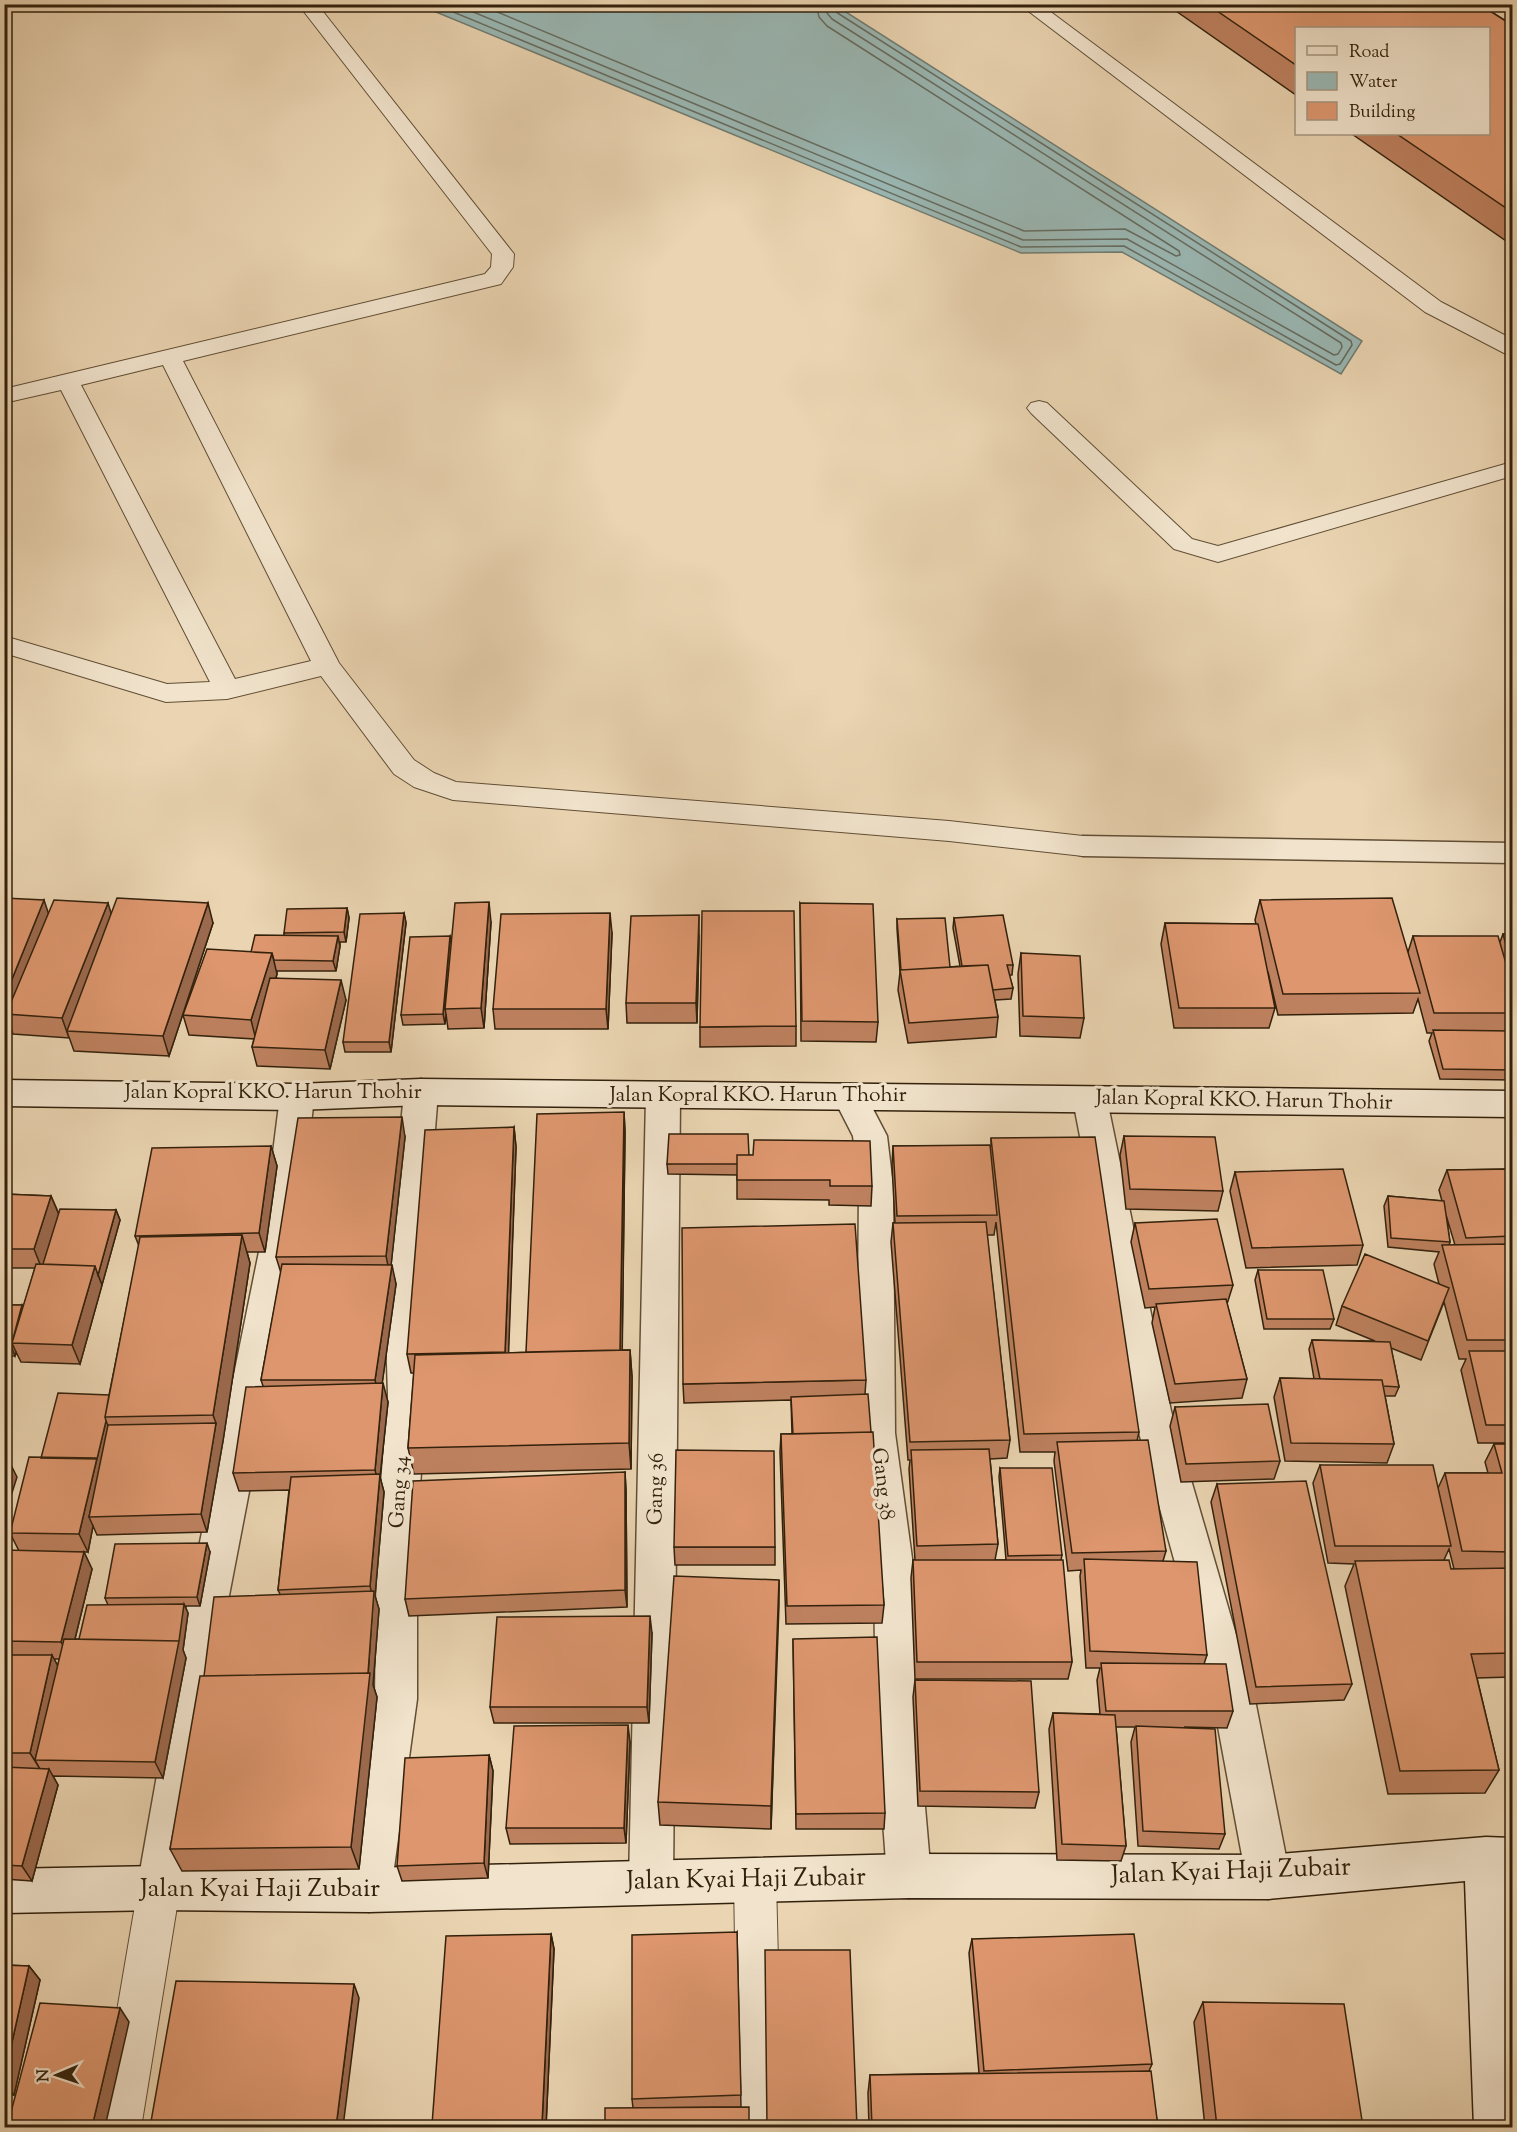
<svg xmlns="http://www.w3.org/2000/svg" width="1517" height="2132" font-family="'Sorts Mill Goudy',serif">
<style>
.water{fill:#9ab7b3;stroke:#717b70;stroke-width:1.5}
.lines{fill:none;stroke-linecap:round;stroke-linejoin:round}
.shore{stroke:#666c60;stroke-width:1.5}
.lane-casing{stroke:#614e35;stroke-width:2}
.street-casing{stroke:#614e35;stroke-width:3}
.secondary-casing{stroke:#33210c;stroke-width:3}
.lane{fill:#f1e3cc;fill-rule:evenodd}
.street{fill:#f1e3cc;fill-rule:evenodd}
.secondary{fill:#f1e3cc;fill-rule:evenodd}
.wall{fill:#be815f;stroke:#33210c;stroke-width:1.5;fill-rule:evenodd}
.shaded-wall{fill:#9b694d;stroke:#33210c;stroke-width:1.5}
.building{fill:#dd966e;stroke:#33210c;stroke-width:1.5}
.labels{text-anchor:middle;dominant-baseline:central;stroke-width:6;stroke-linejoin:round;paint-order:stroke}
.street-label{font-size:21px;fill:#33210c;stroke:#f1e3cc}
.near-street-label{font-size:26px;fill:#33210c;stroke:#f1e3cc}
</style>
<rect width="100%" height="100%" fill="#ead4b1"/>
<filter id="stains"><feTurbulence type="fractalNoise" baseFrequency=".00333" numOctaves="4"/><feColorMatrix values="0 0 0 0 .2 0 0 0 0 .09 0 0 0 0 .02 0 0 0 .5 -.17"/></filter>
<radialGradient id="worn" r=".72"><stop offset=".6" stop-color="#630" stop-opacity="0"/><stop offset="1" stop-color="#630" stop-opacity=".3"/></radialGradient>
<path class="water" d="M419,5H835L1362,341L1341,374L1122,252L1021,253Z"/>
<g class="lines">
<path class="shore" d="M434,4L1021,247L1124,246L1336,365L1340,364L1352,345L1351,341L836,12L833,4
M454,4L1023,240L1127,239L1334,355L1338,354L1342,347L1341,343L832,19L827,13L825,4
M478,4L1024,231L1125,229L1176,256L1180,255L1179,251L827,26L819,17L816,4"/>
<g class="lane-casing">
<path id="lane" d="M298,4H317L514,254L513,267L501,284L183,361L339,663L414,760L434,773L456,782L949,821L1083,836L1093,839L1097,846L1093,853L1083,856L949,841L453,800L414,787L394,774L321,676L227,699L166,702L4,653V636L167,684L210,682L61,390L4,403V389L485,274L491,267L492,254ZM163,365L311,661L235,679L81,385Z
M1019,4H1040L1441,302L1512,339V355L1504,353L1425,312Z
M1039,401L1047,403L1192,539L1218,546L1512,462V476L1218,562L1174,549L1031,413L1027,408L1031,403Z
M755,1859L770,1865L776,1880L782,2128H738L734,1880L740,1865Z
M159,1867L174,1873L180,1888L141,2128H97L138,1888L144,1873Z"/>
</g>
<g class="street-casing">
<path id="street" d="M1083,836L1512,843V863L1083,856L1072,853L1068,846L1072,839Z
M421,1079L433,1083L438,1092L421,1303L426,1395L417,1534V1699L391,1890L384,1905L369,1912L354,1905L347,1890L375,1699L377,1534L388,1395L385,1303L404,1092L409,1083Z
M297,1084L309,1088L314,1097L299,1232L227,1606L181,1888L174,1903L159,1910L144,1903L137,1888L187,1606L263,1232L280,1097L285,1088Z
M663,1084L675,1088L680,1097L673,1882L666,1897L651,1904L636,1897L629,1882L646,1097L651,1088Z
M850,1084L862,1088L887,1136L893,1186L895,1433L914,1573L918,1726L931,1876L924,1891L909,1898L894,1891L887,1876L876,1726L874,1573L857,1433L859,1186L853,1136L833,1097L838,1088Z
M1090,1087L1102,1091L1107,1100L1171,1411L1255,1700L1290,1877L1283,1892L1268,1899L1253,1892L1246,1877L1213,1700L1133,1411L1073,1100L1078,1091Z"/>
</g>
<g class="secondary-casing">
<path id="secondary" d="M421,1079L1512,1091V1117L421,1105L297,1110L4,1106V1080L297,1084Z
M1486,1837L1512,1838V1880H1509L1512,1961V2128H1474L1465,1881L1268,1899L909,1898L369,1912L159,1910L4,1913V1869L159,1866L369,1868L909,1854L1268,1855Z"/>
</g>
<use href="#lane" class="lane"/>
<use href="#street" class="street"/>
<use href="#secondary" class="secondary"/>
</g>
<path class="wall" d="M1166,4H1479L1512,25V245L1352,134H1488L1296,28V95Z
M4,898L48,913L111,914L213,923L169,1056L74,1051L69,1037V1038L13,1034L6,1014H4Z
M1260,900L1408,952L1413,936L1500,942L1503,934H1512V1080L1440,1079L1429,1041L1432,1033H1427L1418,999L1413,1013L1278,1015L1268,972L1275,1008L1269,1028H1174L1161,944L1165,923L1256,924L1255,920Z
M800,903L878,1022L876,1042L801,1041Z
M347,908L349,918L346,942H340V946L336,971H277V974L276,978L346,1000L330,1069L257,1066L252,1047L254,1039L189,1035L183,1015L284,935V933Z
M404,913L406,923L391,1052H345L343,1042Z
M954,918L1013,965L1012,975H1009L1013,988L1011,999L995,1000L998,1017L996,1037L908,1043L898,990L900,972L897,929V919L950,967L960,966L953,928Z
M491,922L484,1028L448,1029L446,1014L445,1024L403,1025L401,1015L450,936L451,943Z
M612,933L608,1029H495L493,1009Z
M699,936L697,1023H627L626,1003Z
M1021,953L1084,1018L1080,1038L1020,1036L1018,974Z
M796,1026V1046L700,1047V1027Z
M624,1112L625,1132L622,1350H630L632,1377L631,1469L414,1474L408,1448L414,1373H411L407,1354L514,1127L516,1147L508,1353L526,1352Z
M1124,1136L1223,1191L1218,1211L1126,1209L1120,1155Z
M405,1137L391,1265L396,1284L382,1384L388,1402L380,1477L384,1492L375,1596L379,1609L373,1685L377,1697L359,1869L182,1871L170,1849L204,1676L280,1594L278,1590L289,1490L239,1491L233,1473L263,1386L261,1380L281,1273L276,1257Z
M991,1138L1139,1432L1137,1441L1166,1551L1163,1561L1207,1655L1204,1664L1233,1711L1227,1728L1185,1727L1225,1834L1219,1849L1138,1846L1131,1742L1135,1727H1116L1126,1846L1121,1861L1057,1860L1049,1729L1053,1713L1100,1714L1097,1680L1100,1668H1086L1080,1576L1081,1570L1068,1571L1054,1461L1055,1452H1020L996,1222L994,1235H987L1010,1440L1007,1458L990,1459L998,1544L995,1560H1006L999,1477L1000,1468L1062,1555L1061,1560L1072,1662L1068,1679H915L911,1578L913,1560H915L909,1469L910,1460H908L891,1242L893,1223H895L892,1165L893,1146H991Z
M271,1146L277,1166L265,1252H247L250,1263L223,1441L207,1532L97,1535L93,1526L88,1552H70H84L92,1569L75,1639H79L108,1605L105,1598L210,1552L200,1606H185L188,1613L183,1650L186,1658L163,1778L53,1776L58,1785L32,1881L4,1879V1550L19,1551L10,1533L109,1395L139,1246L135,1236ZM54,1659H59L58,1666Z
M749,1155L872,1186L871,1206L829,1205V1200L737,1199V1175L668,1174L667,1164Z
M1512,1169V1443H1478L1461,1370L1466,1359H1459L1444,1302L1421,1360L1391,1348L1399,1387L1395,1396H1385L1394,1444L1387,1463L1285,1461L1274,1397L1280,1378L1314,1379L1309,1349L1312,1340L1375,1341L1336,1325L1342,1306L1439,1284L1434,1264L1439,1252L1388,1247L1384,1206L1388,1196L1442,1201L1439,1190L1447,1170ZM1446,1215L1455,1245H1449L1450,1242Z
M1235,1172L1363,1245L1357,1265L1246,1268L1230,1191Z
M4,1194L51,1196L59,1214L116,1210L120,1220L80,1364L21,1362L16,1352L15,1356H4V1305H22L23,1308L35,1268H4Z
M1135,1223L1233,1285L1227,1304L1247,1379L1242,1398L1170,1403L1152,1323L1155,1307L1145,1308L1131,1242Z
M1258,1270L1334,1319L1330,1329H1264L1255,1280Z
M866,1380L865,1394L884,1605L882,1623L786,1624L780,1452L781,1434H792L791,1400L684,1403L683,1384Z
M1175,1407L1280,1461L1274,1479L1181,1482L1170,1426Z
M1494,1444H1512V1677L1477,1678L1499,1770L1485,1793L1388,1794L1345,1586L1354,1564L1328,1563L1313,1483L1320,1465L1438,1488L1445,1473H1488L1485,1462ZM1449,1549L1454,1569H1473H1451L1444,1560Z
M625,1472L626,1491L627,1607L409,1616L405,1599Z
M1217,1484L1352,1684L1344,1700L1250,1704L1211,1502Z
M674,1547H775V1565H675Z
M779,1580L771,1829L660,1825L658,1802Z
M652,1633L649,1723H494L490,1707Z
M793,1639L885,1813L884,1829H796Z
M915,1680L1039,1792L1035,1808L918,1806L913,1697Z
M630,1742L626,1843L510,1844L506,1828Z
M489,1755L493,1771L488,1878L402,1881L397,1866Z
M737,1932L741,2107L633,2108L632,2099Z
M551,1934L554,1949L546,2127H433L432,2125Z
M972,1939L1152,2064L1149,2071L1158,2127H869L868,2093L870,2075L979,2073L969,1953Z
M4,1965L29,1966L40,1980L14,2095H4Z
M1203,2002L1363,2127H1205L1194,2022Z"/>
<path class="shaded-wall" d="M44,900L51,921L13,1014L6,994Z
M489,902L491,922L484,1028L481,1008Z
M108,903L114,923L67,1031L69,1038L62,1018Z
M208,903L213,923L169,1056L163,1036Z
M347,908L349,918L346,942L344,932Z
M404,913L406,923L391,1052L389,1042Z
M610,913L612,933L608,1029L606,1009Z
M699,915V936L697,1023L696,1003Z
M338,936L340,946L336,971L333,961Z
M450,936L452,947L445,1009L446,1014L445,1024L443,1014Z
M272,953L277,974L256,1040L251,1020Z
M341,980L346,1000L330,1069L325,1050Z
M624,1112L625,1132L622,1370L620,1352Z
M402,1117L405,1137L390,1275L386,1256Z
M514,1127L516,1147L508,1370L505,1352Z
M271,1146L277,1166L265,1252L259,1233Z
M51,1196L59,1215L42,1269L34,1249Z
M116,1210L120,1220L102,1285L98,1275Z
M242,1235L250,1263L223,1441L207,1532L201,1514L216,1423L213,1415Z
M392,1265L396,1284L380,1399L375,1380Z
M95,1266L102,1285L80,1364L72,1345Z
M22,1305L26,1315L12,1343L16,1352L15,1356L11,1346Z
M630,1350L632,1377L631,1469L629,1443Z
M383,1383L388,1402L380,1477L384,1492L375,1596L379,1609L373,1685L377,1697L359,1869L351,1847L368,1676L373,1599L370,1586L379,1486L375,1470Z
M106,1421L110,1430L89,1517L93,1526L88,1552L79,1534Z
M8,1459L17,1477L4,1518V1471Z
M625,1472L626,1491L627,1607L625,1590Z
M207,1543L210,1552L200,1606L197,1597Z
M84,1552L92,1569L70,1659L61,1642Z
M779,1580V1605L771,1829V1806Z
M184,1604L188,1613L183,1650L186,1658L163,1778L155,1762Z
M650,1616L652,1633L649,1723L647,1707Z
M52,1655L61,1672L35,1760L40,1769L30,1753Z
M628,1725L630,1742L626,1843L624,1828Z
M489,1755L493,1771L488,1878L484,1863Z
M49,1769L58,1785L32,1881L22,1866Z
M551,1934L554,1949L546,2127H543L542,2124Z
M29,1966L40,1980L14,2095L4,2083V2078Z
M354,1984L359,1998L343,2127H336Z
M120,2008L129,2022L105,2127H92Z"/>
<path class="building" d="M1207,4H1479L1512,25V212L1397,134H1488V28H1296V65Z
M4,898L44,900L6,994H4Z
M117,898L208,903L163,1036L67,1031Z
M1392,898L1420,993L1283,994L1260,900Z
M54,900L108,903L62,1018L6,1014Z
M489,902L481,1008L445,1009L455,903Z
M800,903L873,904L878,1022L802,1021Z
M347,908L344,932L284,933L287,909Z
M702,911H794L796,1026L700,1027Z
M404,913L389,1042H343L360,914Z
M610,913L606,1009H493L501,914Z
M699,915L696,1003H626L631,916Z
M1003,915L1013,965H1007L1013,988L993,990L988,965L962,966L954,918Z
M945,918L950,967L901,970L897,919Z
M1165,923L1258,924L1275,1008H1179Z
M1503,934H1512V967Z
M255,935L338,936L333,961L274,960L272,953L251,952Z
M450,936L443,1014L401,1015L410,937Z
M1413,936H1498L1512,984V1013H1434Z
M207,949L272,953L251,1020L183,1015Z
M1021,953L1080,956L1084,1018L1023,1016Z
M988,965L998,1017L909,1023L900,970Z
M270,978L341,980L325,1050L252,1047Z
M1433,1030L1512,1031V1070L1443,1069Z
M624,1112L620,1350L526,1352L537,1114Z
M402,1117L386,1256L276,1257L298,1118Z
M514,1127L505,1352L407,1354L425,1130Z
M669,1134H748L749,1155H737V1164H667Z
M1124,1136L1215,1137L1223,1191L1130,1189Z
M1095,1137L1139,1432L1024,1434L991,1138Z
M754,1140L870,1141L872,1186H830V1180H737V1155H753Z
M990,1145L997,1215L897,1216L893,1146Z
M271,1146L259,1233L135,1236L152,1148Z
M1343,1169L1363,1245L1252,1248L1235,1172Z
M1512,1169V1236L1466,1238L1447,1170Z
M4,1194L51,1196L34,1249H4Z
M1388,1196L1444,1201L1450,1242L1391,1238Z
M60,1209L116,1210L98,1275L95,1266L43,1264Z
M1217,1219L1233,1285L1149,1289L1135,1223Z
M986,1222L1010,1440L910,1442L893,1223Z
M855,1224L866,1380L683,1384L682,1228Z
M242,1235L213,1415L105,1417L140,1237Z
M1512,1244V1340H1467L1442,1245Z
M1365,1254L1449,1288L1428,1341L1342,1306Z
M36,1264L95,1266L72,1345L12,1343Z
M282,1264L392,1265L375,1380H261Z
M1258,1270H1323L1334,1319H1267Z
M1226,1299L1247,1379L1175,1384L1156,1304Z
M4,1305H22L11,1346H4Z
M1312,1340L1390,1342L1399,1387L1383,1386L1382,1380L1320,1379Z
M630,1350L629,1443L408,1448L415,1355Z
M1469,1351H1512V1425H1486Z
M1280,1378L1382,1380L1394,1444L1291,1443Z
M383,1383L375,1470L233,1473L246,1387Z
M58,1393L109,1395L105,1417L106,1421L97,1459L41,1458Z
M868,1394L871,1432L793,1434L791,1397Z
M1268,1404L1280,1461L1186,1464L1175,1407Z
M216,1423L201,1514L89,1517L108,1425Z
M873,1432L884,1605L787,1606L781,1434Z
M1148,1440L1166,1551L1072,1553L1057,1442Z
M1494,1444H1512V1552L1462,1551L1445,1473H1502Z
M989,1449L998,1544L917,1546L911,1450Z
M676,1450L774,1451L775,1547H674Z
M29,1457L97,1458L79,1534L10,1533Z
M4,1459H8L4,1471Z
M1320,1465H1433L1451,1546H1335Z
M1000,1468H1052L1062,1555L1008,1556Z
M625,1472V1590L405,1599L413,1481Z
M380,1474L370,1586L278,1590L291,1477Z
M1306,1481L1352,1684L1256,1687L1217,1484Z
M207,1543L197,1597L105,1598L115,1544Z
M4,1550L84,1552L61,1642L4,1641Z
M1084,1559L1197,1562L1207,1655L1090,1651Z
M913,1560H1063L1072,1662H917Z
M1449,1560L1451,1569L1512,1568V1653L1471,1654L1499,1770L1400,1771L1355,1561Z
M674,1576L779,1580L771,1806L658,1802Z
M374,1591L368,1673L204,1676L214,1597Z
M184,1604L179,1641L79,1639L87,1605Z
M650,1616L647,1707H490L497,1617Z
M877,1637L885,1813L796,1814L793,1639Z
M64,1639L179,1641L155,1762L35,1760Z
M4,1655H52L30,1753H4Z
M1101,1663L1226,1664L1233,1711H1106Z
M370,1673L351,1847L170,1849L200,1676Z
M915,1680L1031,1681L1039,1792L920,1791Z
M1053,1713L1115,1715L1126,1846L1062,1844Z
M628,1725L624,1828H506L514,1726Z
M1136,1726L1215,1729L1225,1834L1143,1831Z
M489,1755L484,1863L397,1866L405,1758Z
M4,1767L49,1769L22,1866L4,1865Z
M737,1932L741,2095L632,2099V1935Z
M551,1934L542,2124L432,2125L446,1936Z
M1134,1934L1152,2064L984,2071L972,1939Z
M765,1950H850L857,2127H767Z
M4,1965L29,1966L4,2078Z
M176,1981L354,1984L336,2127H150Z
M1203,2002L1344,2004L1363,2127H1217Z
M40,2003L120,2008L92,2127H7Z
M1151,2071L1158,2127H872L870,2075Z
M749,2107V2127H605V2108Z"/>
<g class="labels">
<g class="street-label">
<text x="273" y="1093">Jalan Kopral KKO. Harun Thohir</text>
<text x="758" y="1096">Jalan Kopral KKO. Harun Thohir</text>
<text transform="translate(1244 1101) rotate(1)">Jalan Kopral KKO. Harun Thohir</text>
<text transform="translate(882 1484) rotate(83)">Gang 38</text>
<text transform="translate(657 1489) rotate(-89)">Gang 36</text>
<text transform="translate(400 1492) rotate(-86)">Gang 34</text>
</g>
<g class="near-street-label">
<text transform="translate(1231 1872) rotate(-2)">Jalan Kyai Haji Zubair</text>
<text transform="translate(746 1880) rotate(-1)">Jalan Kyai Haji Zubair</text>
<text x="260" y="1889">Jalan Kyai Haji Zubair</text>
</g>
</g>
<rect width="1517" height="2132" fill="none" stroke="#ead4b1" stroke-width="24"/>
<rect x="6" y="6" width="1505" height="2120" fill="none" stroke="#33210c" stroke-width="3"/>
<rect x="12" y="12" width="1493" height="2108" fill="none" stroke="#33210c" stroke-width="1.5"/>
<rect x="1295" y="27" width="195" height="108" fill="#f1e3cc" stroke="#a5957f" stroke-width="1.5"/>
<rect x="1307" y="46" width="30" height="9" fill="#f1e3cc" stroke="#a5957f" stroke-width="1.5"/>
<text x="1349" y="57" font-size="18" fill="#33210c">Road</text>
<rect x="1307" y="72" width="30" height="18" fill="#9ab7b3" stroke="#a5957f" stroke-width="1.5"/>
<text x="1349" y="87" font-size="18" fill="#33210c">Water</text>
<rect x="1307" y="102" width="30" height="18" fill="#dd966e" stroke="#a5957f" stroke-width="1.5"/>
<text x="1349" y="117" font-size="18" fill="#33210c">Building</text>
<g transform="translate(57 2075) rotate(268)" stroke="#f1e3cc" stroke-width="4.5" paint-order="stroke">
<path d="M0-4.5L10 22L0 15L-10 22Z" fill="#33210c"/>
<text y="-9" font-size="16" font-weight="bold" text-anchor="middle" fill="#33210c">N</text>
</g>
<rect width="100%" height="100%" filter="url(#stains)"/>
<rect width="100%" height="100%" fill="url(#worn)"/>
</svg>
